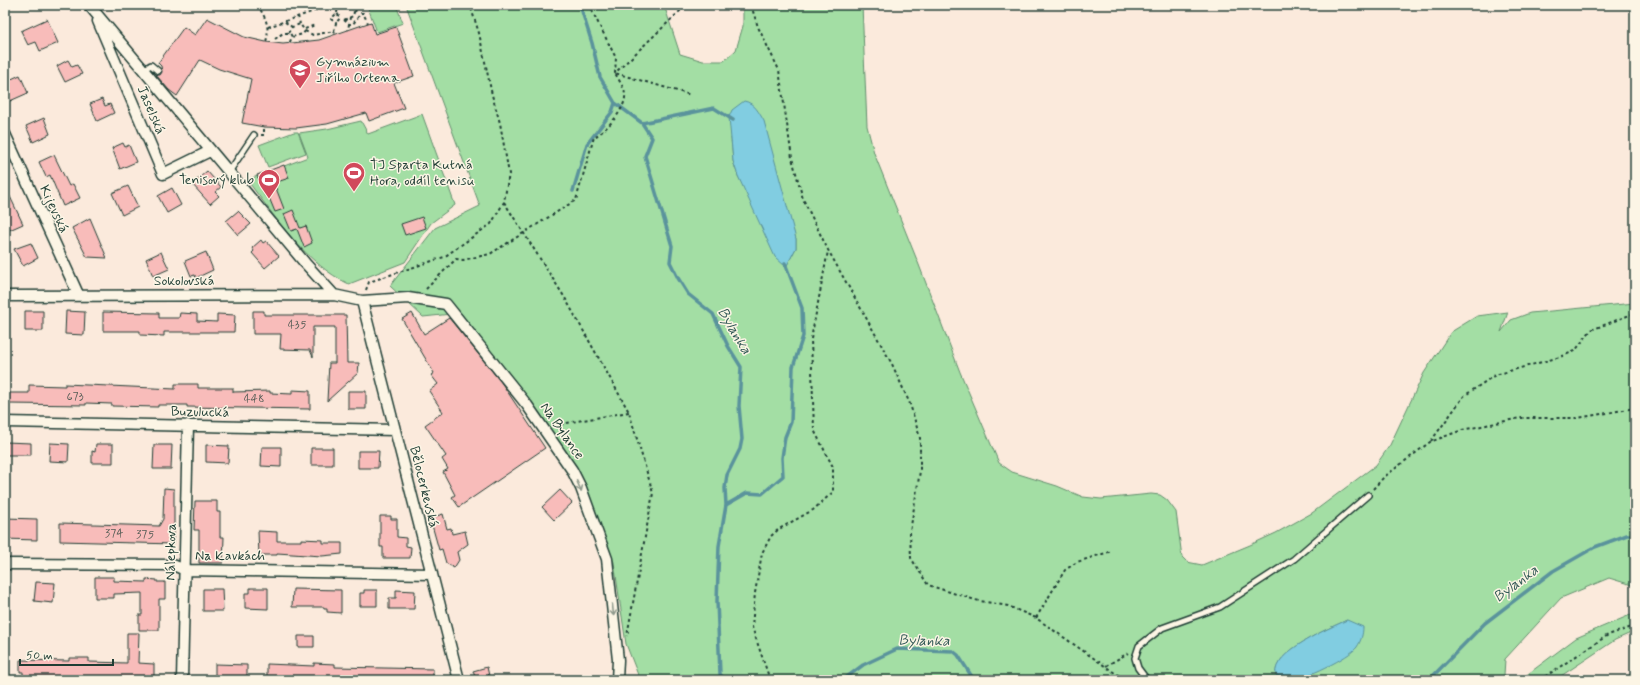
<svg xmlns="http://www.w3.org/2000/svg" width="1640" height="685" font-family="Mynerve,sans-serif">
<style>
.green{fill:#a3dea4;stroke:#618e6c;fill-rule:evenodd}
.water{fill:#81cde1;stroke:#5a939c}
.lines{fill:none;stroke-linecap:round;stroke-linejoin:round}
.stream{stroke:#5a939c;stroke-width:3.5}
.building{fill:#f8bcba;stroke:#1f3d34}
.service-casing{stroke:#1f3d34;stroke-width:8}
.minor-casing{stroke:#1f3d34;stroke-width:13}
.path{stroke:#1f3d34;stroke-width:2;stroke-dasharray:3 3;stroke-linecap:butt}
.service{stroke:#fcf5e5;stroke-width:5}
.minor{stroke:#fcf5e5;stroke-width:10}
.oneway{stroke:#8e998c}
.labels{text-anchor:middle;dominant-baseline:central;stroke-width:3;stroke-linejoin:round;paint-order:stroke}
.number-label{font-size:12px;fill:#555d56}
.poi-label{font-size:14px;fill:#1f3d34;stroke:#fcf5e5;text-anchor:start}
.street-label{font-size:14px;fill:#1f3d34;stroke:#fcf5e5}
.water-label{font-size:15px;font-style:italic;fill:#335a57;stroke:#fcf5e5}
</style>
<rect width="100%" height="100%" fill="#fbeadc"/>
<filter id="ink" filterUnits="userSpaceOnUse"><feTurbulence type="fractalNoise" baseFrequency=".025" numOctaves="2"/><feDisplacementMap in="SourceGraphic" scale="8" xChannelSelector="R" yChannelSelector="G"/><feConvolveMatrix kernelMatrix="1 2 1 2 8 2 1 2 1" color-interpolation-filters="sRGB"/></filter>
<g filter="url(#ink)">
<path class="green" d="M367,5H396L403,23L377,32Z
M406,5H664L680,54L703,61H724L736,50L743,26V5H862L867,126L874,153L919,265L960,372L999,463L1012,472L1057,486L1083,497L1101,499L1151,494L1160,495L1167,500L1176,512L1182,557L1187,562L1202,565L1250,545L1276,533L1312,513L1376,465L1390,445L1424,373L1451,332L1477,316L1508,312L1501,332L1511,320L1530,313L1635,303V586L1609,578L1561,598L1505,659L1504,675L1508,680H1292L1306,677L1347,620C1330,628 1271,652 1276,675L1290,680H640L626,644L614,562L541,420L461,313L423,317L390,286L435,228L480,206ZM731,138L784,202L796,239V248L786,267L738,176L733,161Z
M422,114L455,205L431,223L405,262L349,284C306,264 276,218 247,180L308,157L299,133L327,129L361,121L368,134Z
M294,132H298L306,153L268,167L259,145Z
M1635,613V631L1615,640L1555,680H1520L1576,638Z"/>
<path class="water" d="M744,101C755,103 759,113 764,121L796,239V248L786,267L775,257L738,176L733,161L729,117L732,110Z
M1347,620L1363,627C1363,634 1361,641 1357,647C1350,657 1303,680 1291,680C1286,680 1281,676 1276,675C1271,652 1330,628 1347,620Z"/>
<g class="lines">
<path class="stream" d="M580,5L592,43L600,77L615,103L642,123L652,138L645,156L672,246L670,262L678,278L688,294L713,314L728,346L741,367L739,406L742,439L740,449L727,475L725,488L726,505L719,546L717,601L720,674L725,680
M642,123L714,108L733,120
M573,191L587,144L612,112L615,103
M726,505L747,493L762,494L783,476L782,458L785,437L791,422L793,367L803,336L802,308L785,263
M843,680L863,665L897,649L953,651L958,655L974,680
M1429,680L1485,623L1553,571L1595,547L1627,535H1635"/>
</g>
<path class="building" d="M207,18L244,37L266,42L283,44L319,40L371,22L375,34L396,27L414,76L394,83L404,108L369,121L366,113L327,124L296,128L264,127L242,123L251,79L219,69L200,60L177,96L169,90L156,75H160L162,72L161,66L158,63L184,27L195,35Z
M47,19L58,43L40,51L36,42L28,45L21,31Z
M68,60L72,67L77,65L82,74L65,82L57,66Z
M20,75L28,93L10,101L5,89V82Z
M102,99L105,106L110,104L114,113L97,121L90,104Z
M44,118L50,134L33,142L26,126Z
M123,143L125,147L129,145L136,162L120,169L112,148Z
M54,155L69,186L73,184L80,198L63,206L50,175L46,177L39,162Z
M284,165L289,178L274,183L284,209L275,212L268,195L265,196L257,175Z
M207,171L221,187L215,192L219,196L210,204L192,184Z
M5,186L23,224L5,232Z
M128,186L138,207L122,215L112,193Z
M172,188L181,205L167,213L158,196Z
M293,210L300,228L306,226L312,243L304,247L297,229L291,231L284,214Z
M238,211L251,224L238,235L226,221Z
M422,217L426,228L405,235L401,224Z
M90,218L98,237L107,258L87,257L72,228Z
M261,240L263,243L266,241L279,256L265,268L252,253L254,251L252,248Z
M31,243L38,258L23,266L14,249Z
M161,252L169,269L153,276L146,259Z
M206,252L213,270L196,278L195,275L191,276L185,261Z
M25,311H43V331H25Z
M66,311L85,312L84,335L65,334Z
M253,311H264V315H346L347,363H359L358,373L327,401L329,363H335V327H313V357L310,350L280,349L281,334H253Z
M103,312L159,313V318H179L180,313L197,314V321L217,322V314L235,315L234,332H164V336L140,335V331H103Z
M412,313L424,334L449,318L501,382L545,448L459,507L452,497L455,495L443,472L448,469L442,459L446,456L425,425L443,412L429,391L438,384L431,375L434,373L402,319Z
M65,384L175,389V384H198V388H233V392L270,391V393L292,394V390L310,391V409L187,407V405H158V407L112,406V404L86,403V405L9,404V393H29V385L65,386Z
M348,391H366V409H348Z
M5,442L31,443V455H5Z
M50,443L69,444L68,462L49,461Z
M96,444H113V463H92V451L95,452Z
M154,445H172L171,469H153Z
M206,445L229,446L228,463L206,462Z
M262,447H281V467L261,466Z
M311,448H333V465H311Z
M358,451H379L378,468H358Z
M164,488L174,489V544L60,541V523L159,526L163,519Z
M560,490L572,503L554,520L542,507Z
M195,501H217V512H220V537H224L223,563H199V530H194Z
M443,514L447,529L451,528L452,534L465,531L468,544L457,552L459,560L454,568L446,563L442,549L439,550L430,518Z
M380,516H391V519H397V537L406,538V546L411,547L410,558H383V547H380Z
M5,518L37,519V540L5,539Z
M258,531L277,532V541H301V539L323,540V543H342V554L322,556L277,553V555H259Z
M95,577H114V581L146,582V579L157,580V582H165V599H159V630H139V615H142V593L114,594V598H95Z
M36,582L55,583L53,603L34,601Z
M250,588H268V609L245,608V593H250Z
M203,589H222L223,611H203Z
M293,589L341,590V613L327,612V609H324V607H292Z
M364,590H377V606H360V593H364Z
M396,590L415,591L414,609H389V598H396Z
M127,633H139L138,663L154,664V679L125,680V678L105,677V680H23V672H20V660L69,661V658H89V662L127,663Z
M298,636H314V647H298Z
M314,663L335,664V667L433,669V680H267V664L314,666Z
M215,664L247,665V680L215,679Z
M487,667L490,680H476L473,671Z"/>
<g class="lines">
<g class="service-casing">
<path id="service" d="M143,70L151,65L158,71
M229,172L254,135
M1147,680L1138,668L1135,658L1139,646L1162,628L1220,607L1294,559L1368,495"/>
</g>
<g class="minor-casing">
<path id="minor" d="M89,5L305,263L334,295
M98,21L163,174L210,151
M5,134L78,294
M5,296L334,295L362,301L408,298L446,304L527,405L572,470L581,488L607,559L618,660L617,680
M362,301L459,680
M5,422L395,430
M5,564L173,565L185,570L432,574
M182,680L188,425"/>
</g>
<path class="path" d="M257,5C266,17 270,27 266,42
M589,5L616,58L615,73L680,11V5
M751,5L758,27L779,70L792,158L803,199L828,250L892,364L910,404L920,438V471L910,532L911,558L928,585L975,600L1008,606L1036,618L1125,680
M354,12L362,6
M337,13L338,5
M298,16L300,24
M350,17L349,24H353L361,13H363L368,23
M344,20L353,16L354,12L350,5
M344,20L349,24L348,30
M285,22L292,27
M268,27L332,5
M305,29L315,25
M305,31L313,35L334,31L336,34
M334,31L336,23L331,19L337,13L340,18L336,23
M288,33L292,27L300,24L305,31L303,34L292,37
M275,39L283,33H290L292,37L289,44
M261,135H264V127
M504,202L565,298L629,412L653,493L627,636
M426,289L456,259L463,260L490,254L576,200L594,137C606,131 627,108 625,94C624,87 618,79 615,73L691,95
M366,290L369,282L444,257L491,224L504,202L509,174L500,123L492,95L479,33L470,5
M555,425L629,412
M1431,441L1464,396L1495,375L1560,357L1575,351L1591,330L1635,313
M1373,489L1384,477L1430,442L1462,430L1520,418H1578L1635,408
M1036,618L1065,570L1077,562L1112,551
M1106,666L1128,653
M770,680L752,627L755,593L762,553L771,536L779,529L813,510L833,492V467L814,430L811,339L828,251
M1540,680L1608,635L1635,626"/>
<use href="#service" class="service"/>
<use href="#minor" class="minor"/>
</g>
<defs><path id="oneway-shaft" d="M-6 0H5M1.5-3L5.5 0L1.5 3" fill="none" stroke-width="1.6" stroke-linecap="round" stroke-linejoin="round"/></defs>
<g class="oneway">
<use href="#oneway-shaft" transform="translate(579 486) rotate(66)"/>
<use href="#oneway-shaft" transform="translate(613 610) rotate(84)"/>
</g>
</g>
<defs>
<g id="university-pin" transform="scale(1.15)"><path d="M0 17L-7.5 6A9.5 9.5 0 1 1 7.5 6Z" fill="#d1495b" stroke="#fcf5e5"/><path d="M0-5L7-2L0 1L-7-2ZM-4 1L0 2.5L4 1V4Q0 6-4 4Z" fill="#fff"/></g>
<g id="stadium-pin" transform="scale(1.15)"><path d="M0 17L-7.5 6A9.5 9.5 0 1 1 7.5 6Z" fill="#d1495b" stroke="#fcf5e5"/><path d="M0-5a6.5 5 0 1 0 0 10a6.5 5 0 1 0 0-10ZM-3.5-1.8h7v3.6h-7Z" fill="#fff"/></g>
</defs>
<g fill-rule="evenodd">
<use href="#university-pin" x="300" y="70"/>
<use href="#stadium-pin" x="354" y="173"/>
<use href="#stadium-pin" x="269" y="180"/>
</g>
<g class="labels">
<g class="number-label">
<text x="297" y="325">435</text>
<text x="75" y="397">673</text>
<text x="254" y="399">448</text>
<text x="114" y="534">374</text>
<text x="145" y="535">375</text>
</g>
<g class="poi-label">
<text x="316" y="62">Gymnázium<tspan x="316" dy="16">Jiřího Ortena</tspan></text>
<text x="370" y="165">TJ Sparta Kutná<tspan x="370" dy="16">Hora, oddíl tenisu</tspan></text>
<text x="254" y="180" text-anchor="end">Tenisový klub</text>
</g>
<g class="street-label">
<text transform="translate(151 110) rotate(67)">Jaselská</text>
<text transform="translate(54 209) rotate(65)">Kijevská</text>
<text x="184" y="281">Sokolovská</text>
<text transform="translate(200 412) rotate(1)">Buzulucká</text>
<text transform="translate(562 431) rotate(55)">Na Bylance</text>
<text transform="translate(424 487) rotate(76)">Bělocerkevská</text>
<text transform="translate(171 552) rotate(-89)">Nálepkova</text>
<text x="230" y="556">Na Kavkách</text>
</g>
<g class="water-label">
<text transform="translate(734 331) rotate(59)">Bylanka</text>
<text transform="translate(1516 584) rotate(-37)">Bylanka</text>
<text transform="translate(924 641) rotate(1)">Bylanka</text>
</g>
</g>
<rect width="1640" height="685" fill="none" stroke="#fcf5e5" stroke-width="20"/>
<rect x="10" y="10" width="1620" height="665" fill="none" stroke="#1f3d34" stroke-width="1.5" filter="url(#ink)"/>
<path d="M20 659v6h93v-6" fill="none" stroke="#1f3d34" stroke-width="2"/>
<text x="26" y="659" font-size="12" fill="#1f3d34" stroke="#fcf5e5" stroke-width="3" paint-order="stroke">50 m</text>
</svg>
